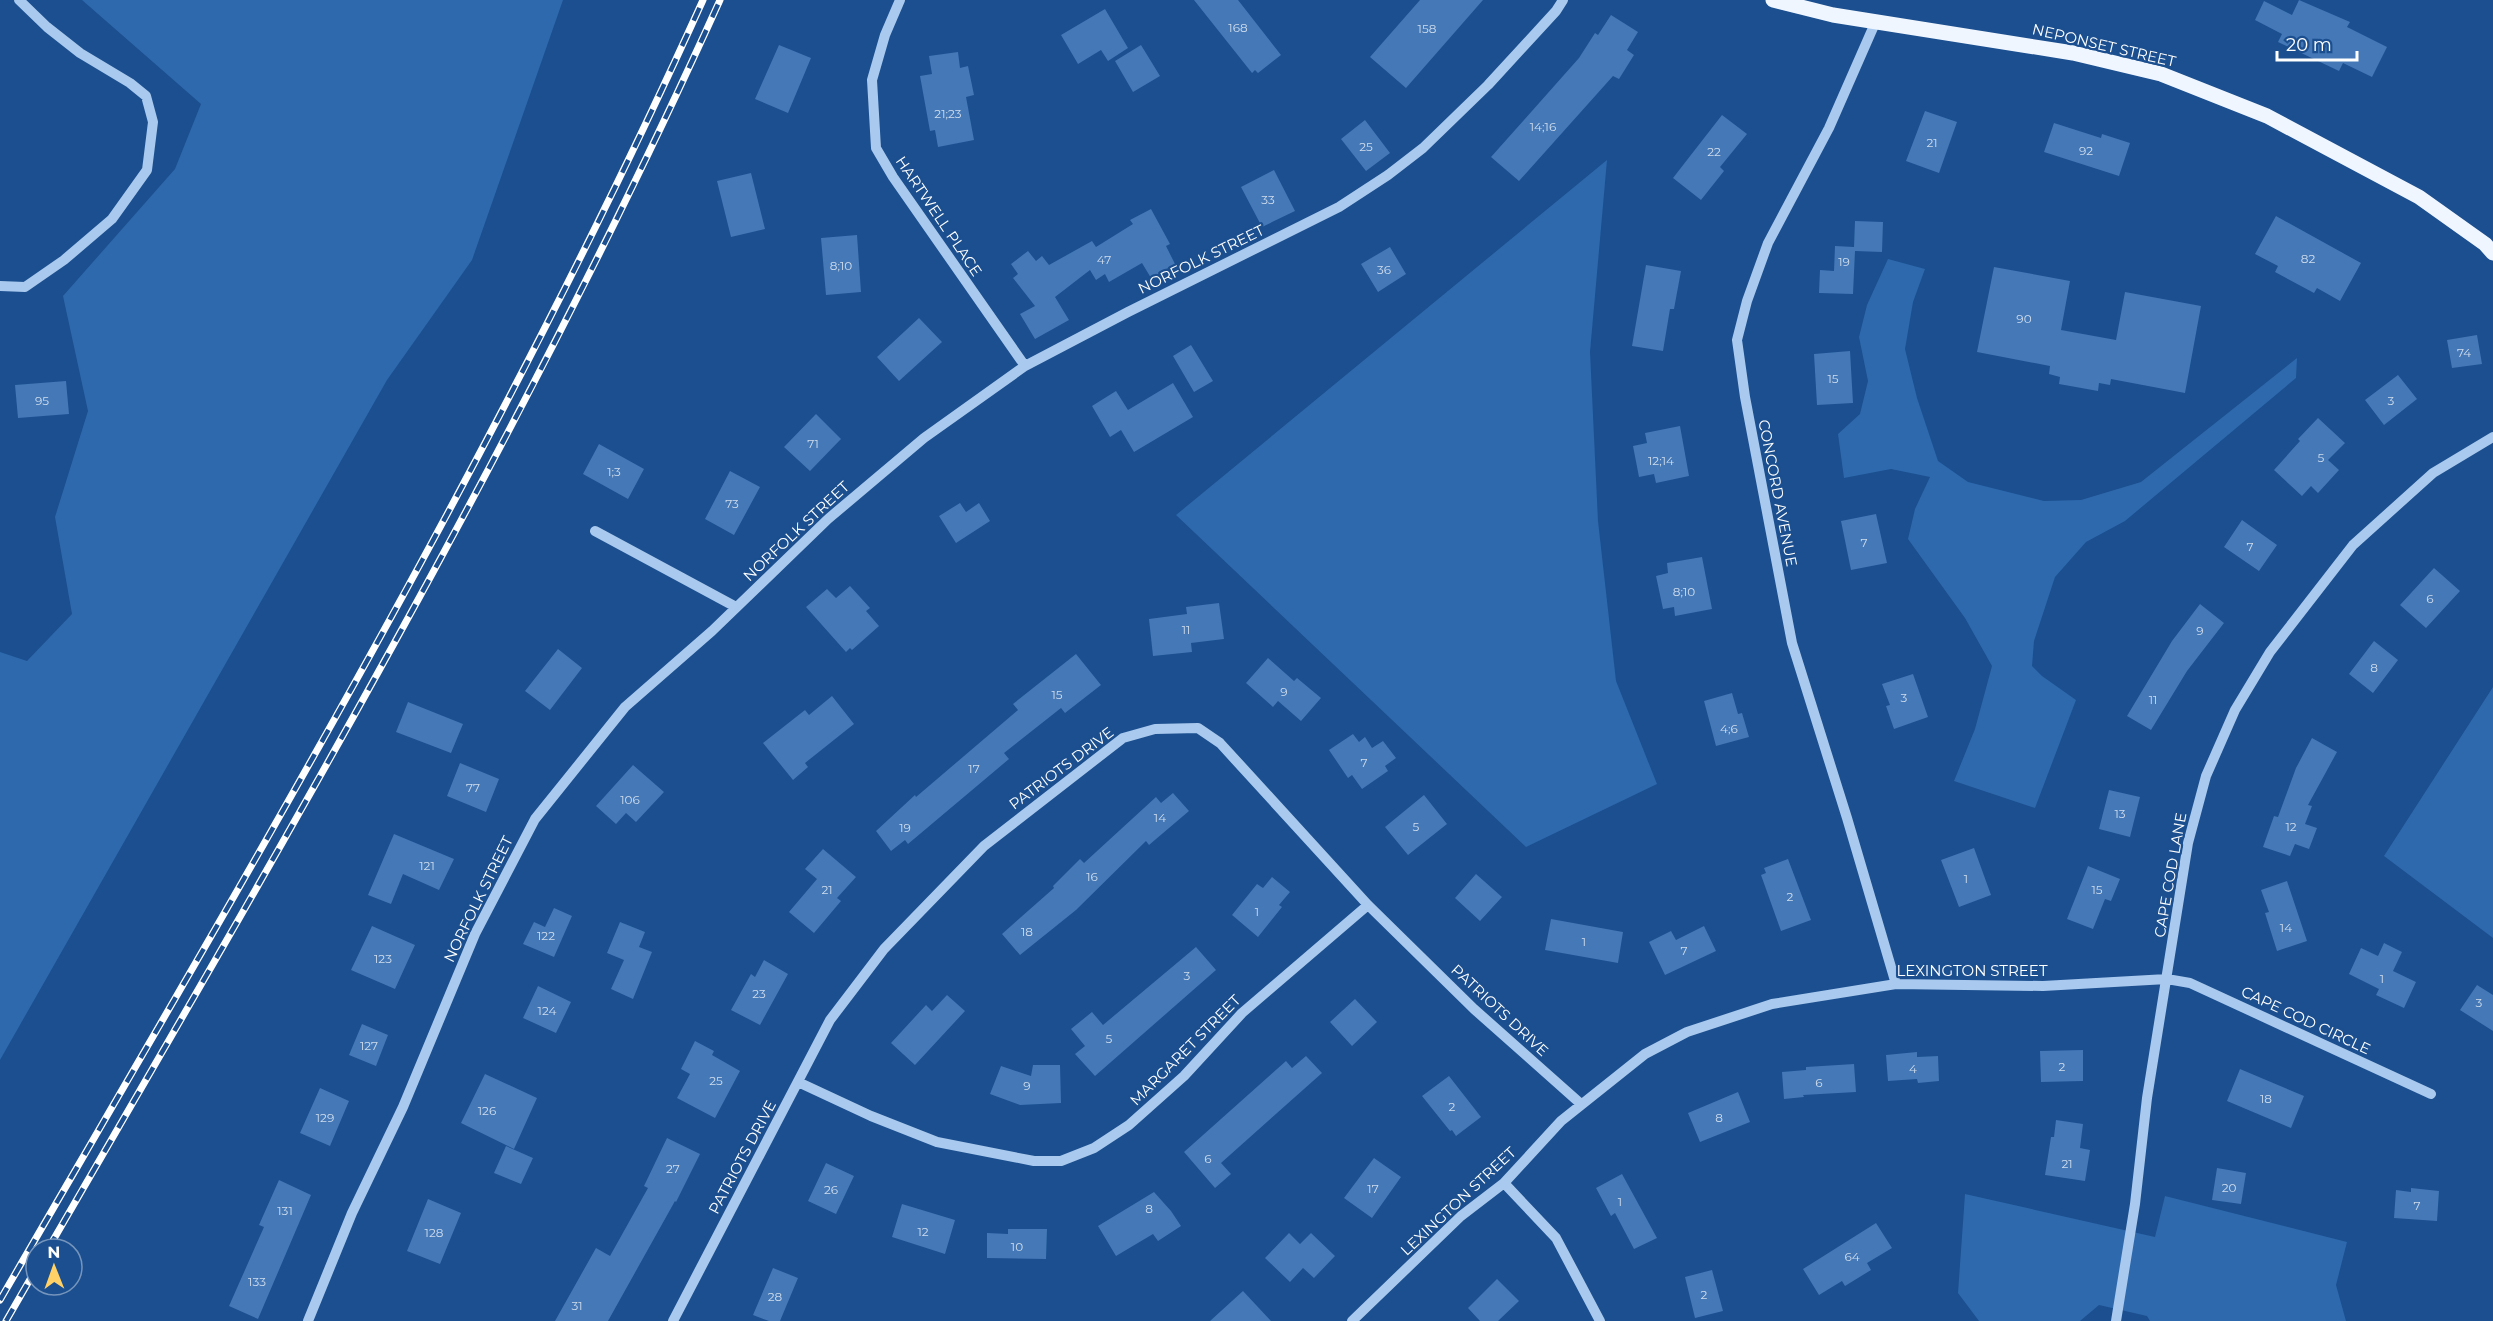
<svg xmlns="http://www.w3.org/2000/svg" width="2493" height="1321" font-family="Montserrat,sans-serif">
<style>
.green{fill:#2e69ad}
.building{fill:#4478b7}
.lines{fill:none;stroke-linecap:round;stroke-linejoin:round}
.minor{stroke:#a9c9ee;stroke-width:10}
.major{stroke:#f0f6ff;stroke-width:15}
.rail-casing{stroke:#fff;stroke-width:7}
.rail{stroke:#1b4f8f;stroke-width:4.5;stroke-dasharray:14;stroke-linecap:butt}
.labels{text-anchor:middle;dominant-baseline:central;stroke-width:4.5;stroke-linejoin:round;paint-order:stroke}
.number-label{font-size:12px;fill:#d0dded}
.street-label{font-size:15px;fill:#fff;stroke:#1b4f8f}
</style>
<rect width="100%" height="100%" fill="#1b4f8f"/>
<path class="green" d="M82,0H563L472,260L387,380L0,1060V652L27,661L72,614L55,517L88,411L63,296L175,169L201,104Z
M1607,160L1590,352L1598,521L1616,681L1657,784L1526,847L1176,515Z
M1888,259L1925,269L1913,302L1905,349L1917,398L1938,461L1968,482L2044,501L2081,500L2141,482L2297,358L2296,378L2125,521L2086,542L2055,577L2034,641L2032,666L2042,676L2076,700L2035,808L1954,781L1975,729L1992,666L1965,618L1908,539L1915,509L1930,477L1891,469L1844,478L1838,434L1860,414L1868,381L1859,337L1867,305Z
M2493,687V938L2384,856Z
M1965,1194L2155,1237L2165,1196L2347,1242L2336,1285L2346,1321H2150L2147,1316L2099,1305L2080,1321H1979L1958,1293Z"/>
<path class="building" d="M1194,0H1238L1281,55L1258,73L1255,70L1252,73Z
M1420,0H1483L1406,88L1370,57Z
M2299,0L2350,22L2347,27L2387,47L2372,77L2343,63L2339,71L2278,42L2282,34L2255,20L2264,1L2292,15Z
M1105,9L1128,48L1108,61L1101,50L1078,64L1061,35Z
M1611,15L1638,32L1627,50L1634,55L1619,79L1613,76L1519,181L1491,157L1579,58L1595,33L1598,35Z
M779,45L811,58L788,113L755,99Z
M1141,45L1160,76L1133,92L1115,61Z
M958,52L960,68L968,66L974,95L966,97L974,140L938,147L935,130L930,131L920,76L932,74L929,56Z
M1925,111L1957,122L1939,173L1906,161Z
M1722,115L1747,134L1720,167L1724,171L1701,200L1673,178Z
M1365,120L1390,153L1366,171L1341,139Z
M2054,123L2101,138L2102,134L2130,143L2119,176L2044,152Z
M1274,170L1295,211L1262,227L1241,187Z
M751,173L765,229L731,237L717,181Z
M1151,209L1170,244L1166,246L1175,264L1151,278L1142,263L1109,282L1105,274L1096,280L1090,270L1055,297L1069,320L1035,339L1020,314L1035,306L1013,278L1018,274L1011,264L1028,251L1036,261L1042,256L1049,265L1092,241L1096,247L1133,224L1130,220Z
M2276,216L2361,263L2340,301L2317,288L2314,293L2275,272L2278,266L2255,254Z
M1855,221L1883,222L1882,252L1855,251L1853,294L1819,293L1820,270L1834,271L1835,246L1854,247Z
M857,235L861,292L826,295L821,238Z
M1390,247L1406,274L1378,292L1361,264Z
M1646,265L1681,271L1674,309H1670L1663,351L1632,346Z
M1994,267L2070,281L2061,330L2116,340L2125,292L2201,306L2185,393L2111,379L2110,385L2099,383L2098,391L2059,384L2060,377L2049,374L2050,366L1977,352Z
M919,318L942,342L899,381L877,357Z
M2477,335L2482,364L2452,368L2447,340Z
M1191,345L1213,381L1194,392L1173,356Z
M1850,351L1853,403L1817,405L1814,354Z
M2398,375L2417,399L2384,425L2365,400Z
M66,381L69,414L18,418L15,385Z
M1173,383L1193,417L1134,452L1121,430L1110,437L1092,406L1116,391L1128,410Z
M816,414L841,439L810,471L784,447Z
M2318,418L2345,443L2328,460L2339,470L2318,493L2311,486L2302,496L2274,470L2300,441L2298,439Z
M1680,426L1689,476L1656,483L1654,474L1639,477L1633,446L1647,443L1645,433Z
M599,444L644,469L628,499L583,474Z
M730,471L760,487L734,535L705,519Z
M960,503L966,512L979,503L990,521L956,543L939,516Z
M1876,514L1887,563L1851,570L1841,521Z
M2242,520L2277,545L2259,571L2224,547Z
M1702,557L1712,609L1675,616L1674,607L1663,609L1656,576L1668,573L1667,563Z
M2434,568L2460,591L2426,628L2400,605Z
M850,586L870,608L866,611L879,626L852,650L850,648L846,652L806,607L827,589L836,598Z
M1219,603L1224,639L1191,643L1192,652L1153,656L1149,619L1187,614L1186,607Z
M2200,604L2224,623L2187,671L2151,730L2127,716L2172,641Z
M2374,641L2398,660L2373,693L2349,674Z
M558,649L582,668L550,710L525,691Z
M1076,654L1101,685L1065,713L1061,708L1004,753L1009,759L908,844L905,840L891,851L876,831L915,795L916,797L1018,710L1013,704Z
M1268,658L1294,681L1297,678L1321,698L1301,721L1278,701L1273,707L1246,683Z
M1913,674L1928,717L1894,729L1886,706L1890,705L1882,684Z
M1732,693L1738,714L1742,713L1749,737L1716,746L1704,701Z
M832,696L854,724L805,763L808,767L793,780L763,743L805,710L809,715Z
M408,702L463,724L451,753L396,732Z
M1353,734L1359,742L1365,737L1372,748L1383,741L1396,758L1385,766L1388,771L1362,789L1352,775L1348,778L1329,750Z
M2312,738L2337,752L2308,805L2312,806L2305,824L2317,828L2309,849L2295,844L2290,856L2263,847L2274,816L2278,817L2296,768Z
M460,763L499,779L486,812L447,796Z
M633,765L664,792L636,822L626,813L616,824L596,806Z
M2109,790L2140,797L2130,837L2099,829Z
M1173,793L1189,811L1149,845L1146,841L1076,910L1020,955L1002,934L1054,888L1053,886L1080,859L1084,863L1156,797L1161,803Z
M1424,795L1447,824L1408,855L1385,827Z
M394,834L454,859L439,890L403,874L391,904L368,895Z
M1974,848L1991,895L1959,907L1941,860Z
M823,849L856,877L837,898L841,901L814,933L789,912L817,879L805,869Z
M1788,859L1811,920L1781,931L1761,875L1766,873L1764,868Z
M2088,866L2120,879L2111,901L2105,899L2093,929L2067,919Z
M1476,874L1502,897L1480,921L1455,898Z
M1272,877L1290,892L1279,905L1282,907L1258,937L1232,915L1257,884L1263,888Z
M2287,881L2307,941L2277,951L2265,913L2269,912L2261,890Z
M554,908L572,916L554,957L523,944L534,922L545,927Z
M1551,919L1623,932L1618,963L1545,950Z
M620,922L645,932L639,947L652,952L633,999L611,989L624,960L607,953Z
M372,926L415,945L395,989L351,970Z
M1704,926L1716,951L1665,975L1649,942L1671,931L1676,940Z
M2384,943L2402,952L2393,971L2416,982L2404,1008L2376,995L2379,989L2349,974L2361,948L2378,956Z
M1196,947L1216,970L1095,1076L1075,1054L1085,1046L1071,1029L1092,1012L1103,1025Z
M764,960L788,974L760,1025L731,1010L751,974L755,977Z
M2477,985L2493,995V1031L2460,1010Z
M538,986L571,1002L556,1033L523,1018Z
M947,995L965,1011L915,1065L891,1043L926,1005L932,1011Z
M1355,999L1377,1022L1352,1046L1330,1022Z
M362,1024L388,1035L376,1066L349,1055Z
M695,1041L714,1051L712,1055L740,1071L715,1118L677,1098L690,1074L681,1069Z
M2083,1050V1081L2041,1082L2040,1051Z
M1917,1052V1057L1938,1056L1939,1081L1918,1083L1917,1079L1888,1081L1886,1055Z
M1306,1056L1322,1073L1221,1163L1231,1174L1215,1188L1184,1152L1286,1061L1292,1068Z
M1854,1064L1856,1092L1803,1095L1804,1097L1784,1099L1782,1072L1806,1070V1067Z
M1033,1065H1060L1061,1103L1020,1105L990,1094L1001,1066L1031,1076Z
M2240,1069L2304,1096L2291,1128L2227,1101Z
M485,1074L537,1098L514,1149L461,1123Z
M1449,1076L1481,1117L1456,1136L1452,1130L1450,1131L1422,1096Z
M320,1088L349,1101L330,1146L300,1133Z
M1738,1092L1750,1122L1700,1142L1688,1113Z
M2056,1120L2083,1124L2080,1148L2090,1150L2085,1181L2045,1175L2051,1137H2054Z
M667,1138L700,1154L676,1202L675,1201L608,1321H555L596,1248L610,1256L648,1188L644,1186Z
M506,1146L533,1158L521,1184L494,1173Z
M1374,1158L1401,1177L1372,1218L1344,1198Z
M826,1163L854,1176L836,1214L808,1201Z
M2217,1168L2246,1173L2241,1204L2212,1200Z
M1622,1174L1657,1238L1634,1249L1615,1213L1611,1216L1596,1188Z
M279,1180L311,1195L258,1319L229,1306L264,1227L259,1225Z
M2411,1188L2439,1191L2437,1221L2394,1218L2396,1190L2411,1192Z
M1154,1192L1171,1211L1181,1226L1158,1241L1153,1234L1116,1256L1098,1226Z
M428,1199L461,1213L440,1264L407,1251Z
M902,1204L955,1220L945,1254L892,1237Z
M1876,1223L1892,1248L1867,1263L1871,1270L1845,1286L1842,1281L1819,1295L1803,1269Z
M1008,1229H1047L1046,1259L987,1258V1233L1008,1234Z
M1289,1233L1300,1244L1311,1233L1335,1256L1314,1278L1303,1268L1290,1282L1265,1258Z
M773,1268L798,1278L780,1321H769L753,1315Z
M1712,1270L1723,1311L1695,1318L1685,1277Z
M1497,1279L1519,1301L1498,1321H1480L1468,1308Z
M1243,1291L1271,1321H1210Z"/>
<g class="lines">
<path class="minor" d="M900,0L885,35L872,80L876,148L893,177L1025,366
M1876,21L1829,128L1768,243L1747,301L1737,340L1745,397L1792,643L1847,818L1896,984
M0,286L25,287L64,260L112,219L147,170L153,122L146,96L130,83L80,53L47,27L19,0
M595,531L736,607
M798,1082L871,1116L937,1142L1034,1161H1061L1094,1148L1129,1125L1184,1076L1242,1013L1368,905
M1504,1183L1556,1238L1600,1321
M308,1321L352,1213L403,1107L475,934L535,819L625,707L712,631L828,519L924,438L1025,366L1128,312L1339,207L1388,175L1423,148L1488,85L1556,11L1563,0
M673,1321L830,1020L884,949L984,846L1123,738L1155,729L1198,728L1220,743L1368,905L1474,1009L1581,1104
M1352,1321L1461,1216L1504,1183L1561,1121L1645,1054L1687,1032L1772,1004L1896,984L2043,986L2167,979L2190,983L2431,1094
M2116,1321L2135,1204L2147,1098L2188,843L2206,776L2235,710L2270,652L2353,545L2433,473L2493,437"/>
<path class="major" d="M1773,0L1833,15L2073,53L2161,74L2267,116L2419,197L2485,244L2493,253"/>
<g class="rail-casing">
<path id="rail" d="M48,1249C285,840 525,432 720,0
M0,1300C247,874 500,450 703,0
M6,1321L36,1269"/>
</g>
<use href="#rail" class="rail"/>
</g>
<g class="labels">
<g class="number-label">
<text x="1238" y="27">168</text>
<text x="1427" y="28">158</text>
<text x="948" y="113">21;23</text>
<text x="1543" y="126">14;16</text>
<text x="1932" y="142">21</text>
<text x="1366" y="146">25</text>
<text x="2086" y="150">92</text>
<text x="1714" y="151">22</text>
<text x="1268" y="199">33</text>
<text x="2308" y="258">82</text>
<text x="1104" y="259">47</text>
<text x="1844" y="261">19</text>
<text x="841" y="265">8;10</text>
<text x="1384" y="269">36</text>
<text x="2024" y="318">90</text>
<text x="2464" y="352">74</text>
<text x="1833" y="378">15</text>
<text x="42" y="400">95</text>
<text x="2391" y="400">3</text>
<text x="813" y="443">71</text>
<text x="2321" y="457">5</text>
<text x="1661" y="460">12;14</text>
<text x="614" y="471">1;3</text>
<text x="732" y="503">73</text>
<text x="1864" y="542">7</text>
<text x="2250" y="546">7</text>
<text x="1684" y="591">8;10</text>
<text x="2430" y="598">6</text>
<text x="1186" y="629">11</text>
<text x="2200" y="630">9</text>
<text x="2374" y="667">8</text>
<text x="1284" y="691">9</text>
<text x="1057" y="694">15</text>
<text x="1904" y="697">3</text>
<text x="2153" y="699">11</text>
<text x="1729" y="728">4;6</text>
<text x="1364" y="762">7</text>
<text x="974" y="768">17</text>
<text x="473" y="787">77</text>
<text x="630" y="799">106</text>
<text x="2120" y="813">13</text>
<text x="1160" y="817">14</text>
<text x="1416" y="826">5</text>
<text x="2291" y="826">12</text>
<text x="905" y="827">19</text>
<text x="427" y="865">121</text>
<text x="1092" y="876">16</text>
<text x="1966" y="878">1</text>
<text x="827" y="889">21</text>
<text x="2097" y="889">15</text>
<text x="1790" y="896">2</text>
<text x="1257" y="911">1</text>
<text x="2286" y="927">14</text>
<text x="1027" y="931">18</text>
<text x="546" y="935">122</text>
<text x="1584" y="941">1</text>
<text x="1684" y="950">7</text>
<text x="383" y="958">123</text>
<text x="1187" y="975">3</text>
<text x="2382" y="978">1</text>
<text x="759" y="993">23</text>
<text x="2479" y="1002">3</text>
<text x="547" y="1010">124</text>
<text x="1109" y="1038">5</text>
<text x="369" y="1045">127</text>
<text x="2062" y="1066">2</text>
<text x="1913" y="1068">4</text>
<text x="716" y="1080">25</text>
<text x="1819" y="1082">6</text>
<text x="1027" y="1085">9</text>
<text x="2266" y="1098">18</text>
<text x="1452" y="1106">2</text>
<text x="487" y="1110">126</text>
<text x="325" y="1117">129</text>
<text x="1719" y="1117">8</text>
<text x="1208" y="1158">6</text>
<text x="2067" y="1163">21</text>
<text x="673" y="1168">27</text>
<text x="2229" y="1187">20</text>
<text x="1373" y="1188">17</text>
<text x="831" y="1189">26</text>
<text x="1620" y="1201">1</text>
<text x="2417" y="1205">7</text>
<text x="1149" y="1208">8</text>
<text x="285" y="1210">131</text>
<text x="923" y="1231">12</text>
<text x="434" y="1232">128</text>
<text x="1017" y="1246">10</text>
<text x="1852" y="1256">64</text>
<text x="257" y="1281">133</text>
<text x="1704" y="1294">2</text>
<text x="775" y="1296">28</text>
<text x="577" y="1305">31</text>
</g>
<g class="street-label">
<text transform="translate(2104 45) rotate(13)">NEPONSET STREET</text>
<text transform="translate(939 216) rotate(56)">HARTWELL PLACE</text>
<text transform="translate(1201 259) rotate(-26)">NORFOLK STREET</text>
<text transform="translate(1778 493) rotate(79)">CONCORD AVENUE</text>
<text transform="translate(796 531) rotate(-43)">NORFOLK STREET</text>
<text transform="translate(1061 768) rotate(-37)">PATRIOTS DRIVE</text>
<text transform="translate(2170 875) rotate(-80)">CAPE COD LANE</text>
<text transform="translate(478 899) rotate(-64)">NORFOLK STREET</text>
<text x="1972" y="970">LEXINGTON STREET</text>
<text transform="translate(1500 1010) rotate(43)">PATRIOTS DRIVE</text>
<text transform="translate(2306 1020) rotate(25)">CAPE COD CIRCLE</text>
<text transform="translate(1185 1050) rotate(-45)">MARGARET STREET</text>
<text transform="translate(742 1157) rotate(-62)">PATRIOTS DRIVE</text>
<text transform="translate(1458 1201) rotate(-43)">LEXINGTON STREET</text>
</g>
</g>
<g transform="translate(54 1267) rotate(359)"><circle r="28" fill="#1b4f8f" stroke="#7695bc" stroke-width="1.5"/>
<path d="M0-4.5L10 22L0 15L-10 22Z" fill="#ffd166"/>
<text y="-9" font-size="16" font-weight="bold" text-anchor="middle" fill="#ffffff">N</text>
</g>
<path d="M2277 51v9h80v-9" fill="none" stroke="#ffffff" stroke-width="3"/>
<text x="2286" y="51" font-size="18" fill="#ffffff" stroke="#1b4f8f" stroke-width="4.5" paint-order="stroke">20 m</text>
</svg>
